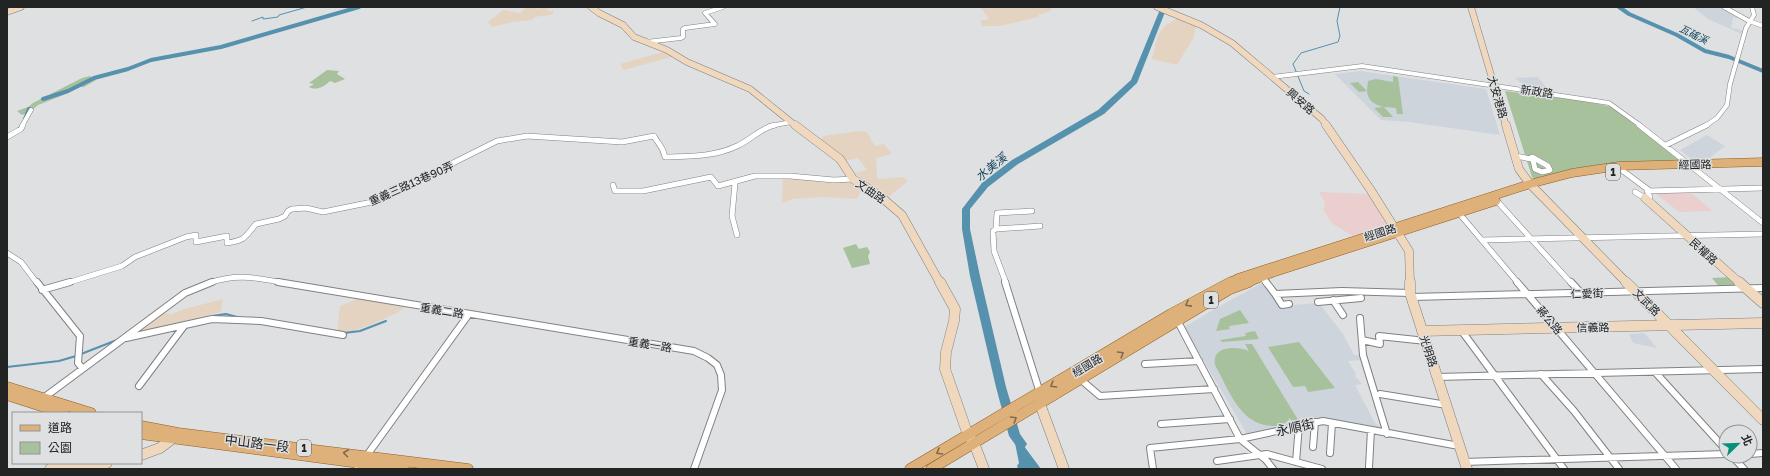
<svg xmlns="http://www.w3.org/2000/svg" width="1770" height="476" font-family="'Golos Text','Noto Sans TC',sans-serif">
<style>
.built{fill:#ced4dc}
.industrial{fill:#e5d3c2}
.medical{fill:#eacfce}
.green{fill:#a7c19c}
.water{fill:#5691ae}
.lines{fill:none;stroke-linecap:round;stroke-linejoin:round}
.stream-far1{stroke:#5691ae;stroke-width:1}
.stream{stroke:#5691ae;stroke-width:2}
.canal{stroke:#5691ae;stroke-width:4}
.river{fill:#5691ae;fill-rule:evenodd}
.street-far2-casing{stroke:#808183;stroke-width:5}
.street-far1-casing{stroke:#808183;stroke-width:6}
.street-casing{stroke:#808183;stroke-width:8}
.secondary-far2-casing{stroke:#808183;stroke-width:7}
.secondary-far1-casing{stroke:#808183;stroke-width:9}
.secondary-casing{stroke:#808183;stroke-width:11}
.primary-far1-casing{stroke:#8f5e22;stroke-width:9}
.primary-casing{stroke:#8f5e22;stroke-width:11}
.street-far2{stroke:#fff;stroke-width:4}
.street-far1{stroke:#fff;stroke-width:5}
.street{stroke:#fff;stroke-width:6}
.secondary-far2{stroke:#efd8bd;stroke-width:6}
.secondary-far1{stroke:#efd8bd;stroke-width:8}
.secondary{stroke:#efd8bd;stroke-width:10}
.primary-far1{stroke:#dfb17a;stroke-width:8}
.primary{stroke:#dfb17a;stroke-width:10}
.oneway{stroke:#806a4e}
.labels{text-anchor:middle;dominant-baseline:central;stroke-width:3;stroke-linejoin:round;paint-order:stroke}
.far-water-label{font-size:10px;font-style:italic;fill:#114459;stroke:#dfe0e2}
.shield{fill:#dfe0e2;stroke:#5b5c5c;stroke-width:1}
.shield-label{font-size:10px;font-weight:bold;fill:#222323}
.street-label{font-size:11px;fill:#222323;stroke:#dfe0e2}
.water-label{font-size:12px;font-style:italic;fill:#114459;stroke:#dfe0e2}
.near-street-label{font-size:13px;fill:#222323;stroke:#dfe0e2}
</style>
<rect width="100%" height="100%" fill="#dfe0e2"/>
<path class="built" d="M1693,7H1724L1747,20L1733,17L1731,28L1745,31L1744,35L1708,19Z
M1360,71L1486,89L1500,135L1409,122L1381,120L1335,74Z
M1538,77L1551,93L1529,89L1515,78Z
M1707,135L1725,146L1703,163H1697L1680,150Z
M1264,282L1281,306L1319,303L1343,334L1354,355H1360L1362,360L1348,361L1356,374L1355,376L1362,384L1355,385L1375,423L1383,428L1385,431L1321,419L1247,434L1184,327L1227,302Z
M1644,333L1657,348L1633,343L1629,334Z"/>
<path class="industrial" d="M526,7L538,9L540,7H551L546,11H554L553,14L550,15L534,17L532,20L513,22L496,26L492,27L488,22L503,10L520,13Z
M988,7H1052L1051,11L1038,15L1039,17L1000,26H982L980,21L989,19L981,8Z
M1177,18L1196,26L1194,37L1177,65L1152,59L1158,35L1164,27Z
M666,51L675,56L624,70L620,64Z
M859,131L867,132L875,146L884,144L892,154L876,158L877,179L903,177L908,181L886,199L855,173L867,170L858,158L845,161L819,140L822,139L823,136Z
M783,176L850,180L862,189L857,199L821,197L793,199L782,203Z
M223,299L221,312L140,332L164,313L172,314L181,310Z
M357,299L405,307L397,313L373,324L353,331L337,333L340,306Z"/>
<path class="medical" d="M1319,192L1369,194L1387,226L1353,236L1333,224L1323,210L1325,202Z
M1655,193H1691L1713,211L1679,212Z"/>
<path class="green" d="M327,70L339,71L337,74L345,79L335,83L330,81C324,87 316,91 309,87L314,84L309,83Z
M90,76L96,80L84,87H80L61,96L38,105L31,111L22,115L17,111L28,107L33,103L82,78Z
M1393,76L1398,77L1403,114H1397L1396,108L1384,107L1393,117H1383L1374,108L1383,107C1374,104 1368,101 1367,91L1359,92L1350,83L1358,82L1367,91L1368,81L1376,79L1393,82Z
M1505,91L1584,101L1612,107L1683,162L1628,164L1536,180L1532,177Z
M856,244L859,249L867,247L870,252L868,256L870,264L852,268L843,248Z
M1731,277L1742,288H1720L1712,278Z
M1240,310L1249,323L1229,326L1230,329L1216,331L1220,319Z
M1255,331L1259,339L1222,342L1220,340L1246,336L1245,333Z
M1299,342L1335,388L1308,392L1305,386L1293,387L1268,347Z
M1245,344H1252L1300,423L1293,424L1290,418C1286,424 1280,426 1274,426C1240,426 1229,390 1215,365C1211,345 1237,346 1249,351Z"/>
<path class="water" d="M1015,434L1041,469H1018L1017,466L1019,463L1014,438Z"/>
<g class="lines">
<path class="stream-far1" d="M252,21L263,17V19L278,17L279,15L307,7
M1309,94L1304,91L1293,64L1301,53L1338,42L1340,36L1337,21L1340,7"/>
<path class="stream" d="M212,316L226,314L237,317
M344,333L360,331L386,321
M81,354L117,340
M7,367L59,361L76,356"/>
<path class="canal" d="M1619,7L1629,14L1677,35L1705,51L1729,57L1763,71
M43,99L68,91L94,78L128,69L151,60L221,47L359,7
M25,119L29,109"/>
<path class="river" d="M1161,7H1167L1137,83L1104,114L1018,164L988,187L970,209V229L980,276L1006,387L1020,434L1027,444L1025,447L1021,448L1017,447L1009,436L996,387L970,276L962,229V209L982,183L1012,160L1098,110L1131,80Z"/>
<g class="street-far2-casing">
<path id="street-far2" d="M1724,7L1749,21L1763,26
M646,42L681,38L683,37V29L685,28L715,24L705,13L723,7
M1272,77L1362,66L1609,103L1641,126
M22,126L31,110
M770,126L791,122
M1705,126L1717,118L1727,105L1730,84L1746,28L1754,15L1752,7"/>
</g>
<g class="street-far1-casing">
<path id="street-far1" d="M1639,125L1763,223
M7,137L21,129L23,125
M1666,145L1707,125
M1516,156L1531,159
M1532,157L1548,166L1550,170L1542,172L1535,169L1533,160L1531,159Z
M1623,171L1650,191
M735,183L732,216L737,235
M613,185L615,191H643L711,177L718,186L755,176H790L834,180L853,179
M1635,192L1645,198L1650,197L1647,191L1763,188
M1497,201L1571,283
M1458,212L1518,283
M996,229L997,213L1032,211
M1483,240L1763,234
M7,253L21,262L37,283
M1262,277L1266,283
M67,283L122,266L135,257L186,237L196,235V242L227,236V243C246,240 244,238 256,224L279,219L285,216L288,211L292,209L306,208L323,212L372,202L392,189L425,177L497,141L527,136L622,142L654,136C659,146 662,144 665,157C690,156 714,157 737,146C751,140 760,128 775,125
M209,283C237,273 256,278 284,283
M1006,283L994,251L993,231L996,229L1040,226"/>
</g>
<g class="street-casing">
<path id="street" d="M37,282L80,336L78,363L82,368
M278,282L694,351L708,358L717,365L721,375L722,390L694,469
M1005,282L1040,393V404
M1266,282L1275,294L1342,291L1410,293
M1517,282L1676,469
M1571,282L1581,293
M42,290L70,282
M1275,294L1282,305L1289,304
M1412,297L1763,288
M1333,300L1343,315
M1318,302L1361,298
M1360,318L1363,355L1387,434
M1177,320L1240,439L1266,460L1273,469
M1461,330L1564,469
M126,338L212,319L261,321L343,335
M1362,340L1380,344L1379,336L1426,341
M1145,364L1199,361
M1655,372L1726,450
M1541,374L1574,411L1619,469
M1437,377L1763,369
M1080,379L1100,396L1214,389
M139,386L184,326
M1380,394L1447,405
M42,399L185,293L212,282
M1161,424L1230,419
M1313,447L1315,422
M1330,453L1332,423
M1750,454L1763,453
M1732,456L1744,469
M1217,461L1267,454L1322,469
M1296,462L1299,425
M1464,462L1726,454
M1369,467L1371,430
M357,469L469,314
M1153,469L1150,448L1240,439L1323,421L1459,446"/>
</g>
<g class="secondary-far2-casing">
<path id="secondary-far2" d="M591,7L599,13L623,25L634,37L667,50L687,62L750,89L796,126
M1157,7L1201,25L1232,43L1322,119L1327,126
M1471,7L1506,126
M7,12L21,7"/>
</g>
<g class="secondary-far1-casing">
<path id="secondary-far1" d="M795,125L840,159L853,179L880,196L902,215L940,283
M1326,125L1370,189L1409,251L1410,283
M1506,125L1519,169L1530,184L1627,283
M1645,198L1740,283"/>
</g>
<g class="secondary-casing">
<path id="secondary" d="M940,282L955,309L954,321L946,352L945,369L968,435L974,443L984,469
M1410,282V293L1467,469
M1626,282L1763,420
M1739,282L1763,303
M1422,331L1763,323
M1040,404L1064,469
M141,455L160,448L176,436
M50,469L107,463"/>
</g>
<g class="primary-far1-casing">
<path id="primary-far1" d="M1229,283L1238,278L1530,184L1572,173L1619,166L1763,162
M1247,283L1272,273L1496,201"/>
</g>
<g class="primary-casing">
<path id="primary" d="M7,387L91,413
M7,395L63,413
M141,426L178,433L468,469
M141,434L404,469
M910,469L1171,314L1231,282
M931,469L1230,289L1249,282"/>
</g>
<use href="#street-far2" class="street-far2"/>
<use href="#street-far1" class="street-far1"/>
<use href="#street" class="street"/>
<use href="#secondary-far2" class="secondary-far2"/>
<use href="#secondary-far1" class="secondary-far1"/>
<use href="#secondary" class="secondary"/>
<use href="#primary-far1" class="primary-far1"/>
<use href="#primary" class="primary"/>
</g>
<defs><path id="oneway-chevron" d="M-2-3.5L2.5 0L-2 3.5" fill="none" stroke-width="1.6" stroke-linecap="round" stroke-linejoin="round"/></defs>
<g class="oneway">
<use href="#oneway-chevron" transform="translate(1188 304) rotate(151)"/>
<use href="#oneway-chevron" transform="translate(1121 354) rotate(-31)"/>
<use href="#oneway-chevron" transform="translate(1053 385) rotate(149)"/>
<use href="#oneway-chevron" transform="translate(1014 419) rotate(-31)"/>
<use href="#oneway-chevron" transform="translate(939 452) rotate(150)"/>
<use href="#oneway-chevron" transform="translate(346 453) rotate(-173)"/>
</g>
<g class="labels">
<g class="far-water-label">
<text transform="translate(1694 34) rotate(26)">瓦磘溪</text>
</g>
<g class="shield">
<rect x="1606" y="164" width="14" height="16" rx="3"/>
<rect x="1204" y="292" width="14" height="16" rx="3"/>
<rect x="297" y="440" width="14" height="16" rx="3"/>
</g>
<g class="shield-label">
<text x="1613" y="172">1</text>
<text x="1211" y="300">1</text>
<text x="304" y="448">1</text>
</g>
<g class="street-label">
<text transform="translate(1537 91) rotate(8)">新政路</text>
<text transform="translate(1498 97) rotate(74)">大安港路</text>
<text transform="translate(1301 101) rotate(41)">興安路</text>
<text transform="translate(1695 164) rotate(-1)">經國路</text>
<text transform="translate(411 183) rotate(-24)">重義三路13巷90弄</text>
<text transform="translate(871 191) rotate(34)">文曲路</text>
<text transform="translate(1380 232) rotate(-17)">經國路</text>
<text transform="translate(1704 251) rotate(42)">民權路</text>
<text transform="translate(1587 293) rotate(-2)">仁愛街</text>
<text transform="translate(1647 302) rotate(45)">文武路</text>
<text transform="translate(442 310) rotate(9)">重義二路</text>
<text transform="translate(1550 320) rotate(50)">蔣公路</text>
<text transform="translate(1593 327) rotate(-1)">信義路</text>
<text transform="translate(650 344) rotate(9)">重義一路</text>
<text transform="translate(1429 351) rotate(72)">光明路</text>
<text transform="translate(1087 365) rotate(-31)">經國路</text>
</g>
<g class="water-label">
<text transform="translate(991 167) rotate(-39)">水美溪</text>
</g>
<g class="near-street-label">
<text transform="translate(1295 427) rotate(-12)">永順街</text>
<text transform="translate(257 443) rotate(7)">中山路一段</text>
</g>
</g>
<rect width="1770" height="476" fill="none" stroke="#222323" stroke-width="16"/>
<rect x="12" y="412" width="130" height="52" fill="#dfe0e2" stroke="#939496"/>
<rect x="20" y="425" width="20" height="6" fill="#dfb17a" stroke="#939496"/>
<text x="48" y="432" font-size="12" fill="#222323">道路</text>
<rect x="20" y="442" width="20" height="12" fill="#a7c19c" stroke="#939496"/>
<text x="48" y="452" font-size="12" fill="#222323">公園</text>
<g transform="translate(1738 444) rotate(67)"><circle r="19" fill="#dfe0e2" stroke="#939496"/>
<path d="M0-3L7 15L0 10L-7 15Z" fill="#08907a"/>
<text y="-6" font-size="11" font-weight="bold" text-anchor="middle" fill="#222323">北</text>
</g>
</svg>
